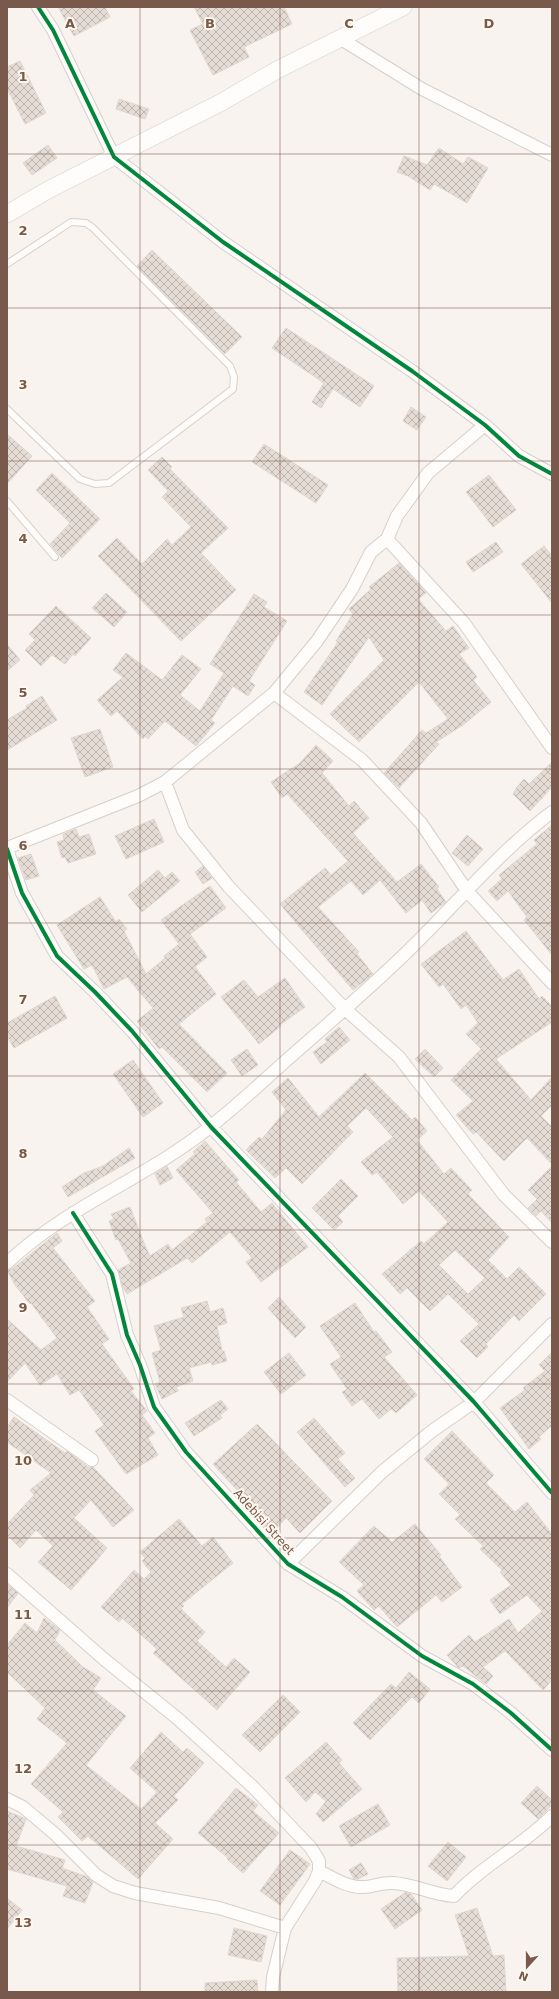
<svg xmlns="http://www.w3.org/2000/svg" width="559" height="1999" font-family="'DejaVu Sans',sans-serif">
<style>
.building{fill:url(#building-cross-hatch);stroke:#e1d6d0;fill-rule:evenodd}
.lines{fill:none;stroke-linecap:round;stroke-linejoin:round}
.lane-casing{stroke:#d7cfca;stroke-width:8}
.street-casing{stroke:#d7cfca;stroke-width:14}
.secondary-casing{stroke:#d8cfc9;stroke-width:18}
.lane{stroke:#fefdfc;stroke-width:6}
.street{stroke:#fefdfc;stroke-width:12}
.secondary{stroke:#fefdfc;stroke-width:17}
.cycleway-casing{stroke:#fff8ef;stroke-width:6}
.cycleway{stroke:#00873e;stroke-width:4}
.grid{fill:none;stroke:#78594b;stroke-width:1;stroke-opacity:0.55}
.labels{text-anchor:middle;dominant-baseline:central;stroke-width:4;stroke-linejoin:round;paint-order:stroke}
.street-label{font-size:12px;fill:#78594b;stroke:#fff8ef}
.grid-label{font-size:13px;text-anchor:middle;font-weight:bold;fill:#78594b;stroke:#fff8ef;stroke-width:4;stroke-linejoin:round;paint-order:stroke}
</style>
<defs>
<pattern id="building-cross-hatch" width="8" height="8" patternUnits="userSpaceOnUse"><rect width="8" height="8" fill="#e5dcd5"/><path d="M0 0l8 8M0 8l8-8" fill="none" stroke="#beb5af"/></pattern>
</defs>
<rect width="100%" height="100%" fill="#f8f3ee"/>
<path class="building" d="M58,7H105L110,17L74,36Z
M194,7H284L292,24L244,47L249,57L213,75L190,30L203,24Z
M20,61L46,113L25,124L7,88V67Z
M119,99L149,109L145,119L116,109Z
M48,145L57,158L32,175L23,163Z
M439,148L463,164L468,157L488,168L467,203L434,184L430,190L408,176L397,172L404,156L427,165Z
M152,250L242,337L225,354L137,266Z
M286,328L374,386L360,407L333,389L321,408L312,402L324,383L272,348Z
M411,407L426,417L417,430L403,421Z
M7,434L32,456L7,484Z
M264,444L328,485L316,503L252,462Z
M162,457L172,467L170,469L228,528L201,553L236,590L181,641L98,556L117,538L142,564L167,539L172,545L191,527L162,497L168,491L148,470Z
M52,473L100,519L62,558L50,544L70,523L36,490Z
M489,475L516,510L493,527L466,492Z
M496,542L503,552L473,572L466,562Z
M544,546L552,556V603L521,564Z
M399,563L426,593L418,599L446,631L453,626L469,648L459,654L477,677L473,680L491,702L463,725L436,742L439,744L399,788L384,773L422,730L426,733L448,719L419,682L359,742L330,714L384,660L369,637L322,705L304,692L338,642L336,641L353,614L349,609L371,589L369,587Z
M106,593L127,612L114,627L92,608Z
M254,594L267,602L264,607L287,621L249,681L255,685L248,696L233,686L211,720L215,723L196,746L165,721L148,739L145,736L143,739L117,711L111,716L97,700L123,677L113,670L126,653L162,680L182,655L201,669L180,695L200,711L224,673L210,664Z
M56,606L91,638L75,656L73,654L65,664L52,655L41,666L25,650L35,640L29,634Z
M7,644L20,660L7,671Z
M42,696L57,720L7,750V720L27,708L26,706Z
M100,729L113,767L85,777L71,738Z
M316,745L333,761L322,773L349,806L354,801L369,818L353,833L397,882L421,864L439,887L437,889L446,902L431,913L422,900L406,913L380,880L363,895L351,881L318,907L359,952L357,954L373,974L353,990L280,904L325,868L331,875L348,861L287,794L282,798L271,782L300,763Z
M552,762V787L530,811L513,794L517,787L524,779L529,784Z
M154,819L164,842L126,859L115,836Z
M552,825V955L524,920L527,917L508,891L497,901L488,891L502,879L499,875L537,844L534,840Z
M76,829L79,837L89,834L96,854L68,863L65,857L62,858L57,842L64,840L63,834Z
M467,835L483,849L468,866L452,853Z
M31,854L39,876L26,880L18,858Z
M203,866L212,878L203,884L195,872Z
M158,870L165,878L172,872L180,881L142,912L128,895Z
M210,886L226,908L190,934L207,957L195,967L216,994L179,1024L227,1073L207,1092L162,1047L159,1049L137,1021L153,1008L127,977L104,989L92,965L84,969L57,925L100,897L116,922L119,919L127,929L124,931L146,974L165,958L164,956L179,944L161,920Z
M466,931L503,980L519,969L539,999L542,996L552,1006V1022L496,1059L531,1100L552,1077V1105L541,1116L552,1127V1164L527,1138L504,1161L476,1132L473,1134L456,1115L473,1101L451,1080L481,1049L466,1034L478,1023L466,1005L461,1009L443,984L439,987L421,964Z
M285,978L305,1007L280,1025L281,1026L259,1044L221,997L244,980L258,997Z
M55,996L67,1018L14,1048L7,1036V1023Z
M339,1027L350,1040L321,1064L313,1052L327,1042L325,1039Z
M247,1049L258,1065L242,1076L231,1060Z
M425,1049L443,1068L434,1077L415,1059Z
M133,1060L163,1103L143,1117L113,1074Z
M365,1073L412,1120L415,1117L427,1131L417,1140L444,1174L451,1168L472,1190L468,1194L509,1237L488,1260L507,1279L519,1267L546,1294L519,1321L514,1315L486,1344L488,1347L477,1358L460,1341L479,1324L448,1294L430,1311L407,1288L400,1294L382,1274L421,1241L424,1244L448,1222L419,1191L403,1204L377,1172L372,1175L361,1162L393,1137L366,1108L347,1126L353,1132L302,1184L286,1168L275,1178L246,1150L259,1137L262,1139L286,1110L272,1092L288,1078L319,1117ZM455,1250L485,1278L468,1294L439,1265Z
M205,1141L239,1180L236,1182L261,1212L272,1203L308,1247L261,1282L246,1262L252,1258L230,1232L192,1263L187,1258L127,1294L123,1287L118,1270L131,1263L118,1239L116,1240L109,1221L114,1219L111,1214L130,1207L144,1243L150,1256L168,1244L172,1250L207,1222L205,1219L213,1213L176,1170L195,1154L193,1152Z
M129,1148L135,1158L68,1197L62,1187L84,1173L103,1166Z
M167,1166L173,1178L160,1185L155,1174Z
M552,1166V1223L541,1211L536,1216L528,1208L537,1199L528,1190Z
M341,1179L358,1196L338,1216L343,1222L334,1230L312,1208Z
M57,1233L62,1241L53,1248L95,1301L87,1307L109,1339L102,1344L134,1389L131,1391L147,1411L142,1415L155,1433L148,1438L158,1455L126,1474L95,1431L104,1425L79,1390L70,1395L57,1374L40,1385L25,1363L7,1382V1319L41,1350L57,1338L31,1303L30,1304L15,1285L7,1270L12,1269Z
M279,1297L306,1327L295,1338L268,1308Z
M207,1301L210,1312L223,1308L227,1323L217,1326L222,1351H224L227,1361L212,1365L211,1362L189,1368L193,1381L176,1387L178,1391L162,1399L155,1384L160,1382L152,1353L161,1350L154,1326L184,1317L181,1308Z
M355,1303L374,1332L376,1331L392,1352L384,1357L417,1395L396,1413L391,1409L379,1419L362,1399L352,1406L342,1392L347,1389L330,1364L341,1357L320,1326Z
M552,1352V1425L539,1437L541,1439L529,1449L500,1408L525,1390L523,1388L545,1371L539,1365Z
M289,1353L306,1375L281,1394L264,1372Z
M221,1400L228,1409L220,1415L222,1418L194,1436L185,1423Z
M14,1417L65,1453L67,1451L89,1468L93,1467L134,1510L113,1527L91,1500L74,1518L107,1548L71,1590L38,1562L53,1546L36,1530L20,1548L7,1535V1524L34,1495L30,1490L51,1473L7,1442V1427Z
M314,1418L345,1453L338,1459L355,1478L345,1487L297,1432Z
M257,1424L332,1501L300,1533L286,1518L271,1534L257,1519L260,1515L213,1464Z
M452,1431L494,1475L486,1483L515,1512L527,1502L552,1534V1680L543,1690L505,1651L483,1667L493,1676L486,1684L463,1666L459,1668L447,1655L469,1635L475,1642L509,1619L518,1633L542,1611L527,1595L500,1614L490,1600L511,1585L500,1572L502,1570L480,1549L483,1546L455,1519L460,1515L439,1494L449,1484L424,1459Z
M179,1519L202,1546L213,1537L233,1563L182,1604L184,1606L181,1609L205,1632L197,1641L226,1667L234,1658L250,1672L217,1710L153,1653L157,1649L122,1618L119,1622L101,1607L134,1570L144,1579L151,1572L142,1561L145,1558L140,1552Z
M415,1524L441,1555L439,1556L462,1587L442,1602L436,1595L397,1627L379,1606L374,1610L357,1591L364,1585L339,1562L374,1526L392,1542Z
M7,1584L18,1593L7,1608Z
M44,1618L60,1630L55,1640L83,1667L101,1678L93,1690L126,1716L86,1765L141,1809L157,1792L130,1768L161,1732L183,1752L187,1748L204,1763L174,1796L178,1800L155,1823L173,1839L138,1879L88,1836L82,1841L58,1817L63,1812L31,1784L67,1743L37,1719L45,1708L7,1672V1645L25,1623L37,1633Z
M409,1672L430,1689L419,1703L412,1697L370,1740L353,1723L391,1684L396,1688Z
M283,1695L300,1712L260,1752L242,1735Z
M326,1742L342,1760L339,1763L362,1789L323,1822L316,1814L326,1801L315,1792L306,1802L285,1778Z
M537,1786L552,1800V1805L538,1819L521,1803Z
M236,1788L258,1805L253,1811L279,1833L243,1873L227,1859L228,1858L198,1833Z
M378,1804L390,1825L351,1847L339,1826Z
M7,1811L26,1819L16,1846L65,1860L62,1868L88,1877L93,1882L85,1903L63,1896L67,1886L7,1869Z
M448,1842L466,1857L447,1881L428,1866Z
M290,1850L310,1864L280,1905L260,1891Z
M361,1863L368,1874L358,1879H354L349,1870Z
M406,1892L411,1894L422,1910L395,1929L381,1909Z
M7,1898L22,1910L7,1929Z
M477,1908L493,1956L504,1955L506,1992H398L397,1958L469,1956L455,1915Z
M234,1928L267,1936L261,1962L228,1955Z
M257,1980L258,1992H205V1983Z"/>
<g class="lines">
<g class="lane-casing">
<path id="lane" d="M7,264L71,222L86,223L93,228L230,366L234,377L233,389L109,483L95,484L80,479L7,409
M7,501L55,557"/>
</g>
<g class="street-casing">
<path id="street" d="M38,7L53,30L114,157L223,242L412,371L485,425L519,456L552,474
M341,39L422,89L552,155
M387,539L464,623L552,748
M274,693L362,760L421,823L467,891L552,983
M165,782L183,830L229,887L345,1009L399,1057L504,1195L552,1242
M7,848L138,796L165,782L274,693L317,641L352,589L371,552L387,539L397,516L428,473L485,425
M7,849L22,893L57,956L95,992L132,1031L211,1127L474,1402L552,1493
M73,1213L112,1274L127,1335L140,1365L154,1407L186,1452L288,1564L342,1597L422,1656L473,1684L511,1713L552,1750
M7,1263C67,1206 147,1178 211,1126C238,1105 263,1081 289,1058C331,1021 374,985 413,946C459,901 501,850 552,812
M7,1400L92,1460
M288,1564L382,1472L432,1431L474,1402L552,1324
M7,1574L105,1660L177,1718L253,1787L311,1848L319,1861V1871L315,1881L285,1928L273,1977L272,1992
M7,1799L23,1807L55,1834L96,1875L113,1886L135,1893L219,1908L285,1928
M319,1871C331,1877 348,1888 363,1887C373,1887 382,1882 393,1883C414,1884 433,1895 454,1896C483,1865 522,1846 552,1816"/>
</g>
<g class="secondary-casing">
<path id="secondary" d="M7,214L48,190L220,103L277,70L403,7"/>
</g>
<use href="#lane" class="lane"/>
<use href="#street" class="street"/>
<use href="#secondary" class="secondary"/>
<g class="cycleway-casing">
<path id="cycleway" d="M38,7L53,30L114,157L223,242L412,371L485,425L519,456L552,474
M7,849L22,893L57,956L95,992L132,1031L211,1127L474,1402L552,1493
M73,1213L112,1274L127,1335L140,1365L154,1407L186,1452L288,1564L342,1597L422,1656L473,1684L511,1713L552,1750"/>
</g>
<use href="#cycleway" class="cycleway"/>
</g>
<path class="grid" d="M140,7V1992M280,7V1992M419,7V1992M7,154H552M7,308H552M7,461H552M7,615H552M7,769H552M7,923H552M7,1076H552M7,1230H552M7,1384H552M7,1538H552M7,1691H552M7,1845H552"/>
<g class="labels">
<g class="street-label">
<text transform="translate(264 1522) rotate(48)">Adebisi Street</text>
</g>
</g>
<g class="grid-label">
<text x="70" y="28">A</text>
<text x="210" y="28">B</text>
<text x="349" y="28">C</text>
<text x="489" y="28">D</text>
<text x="23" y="81">1</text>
<text x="23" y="235">2</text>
<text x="23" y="389">3</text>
<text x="23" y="543">4</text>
<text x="23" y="697">5</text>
<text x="23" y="850">6</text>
<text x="23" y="1004">7</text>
<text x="23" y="1158">8</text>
<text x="23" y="1312">9</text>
<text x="23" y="1465">10</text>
<text x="23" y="1619">11</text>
<text x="23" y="1773">12</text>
<text x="23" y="1927">13</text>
</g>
<rect width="559" height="1999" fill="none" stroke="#78594b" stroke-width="16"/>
<g transform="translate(527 1967) rotate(201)" stroke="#fff8ef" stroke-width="3" paint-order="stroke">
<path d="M0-3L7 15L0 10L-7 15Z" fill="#78594b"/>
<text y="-6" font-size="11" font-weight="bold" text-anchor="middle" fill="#78594b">N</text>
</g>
</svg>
